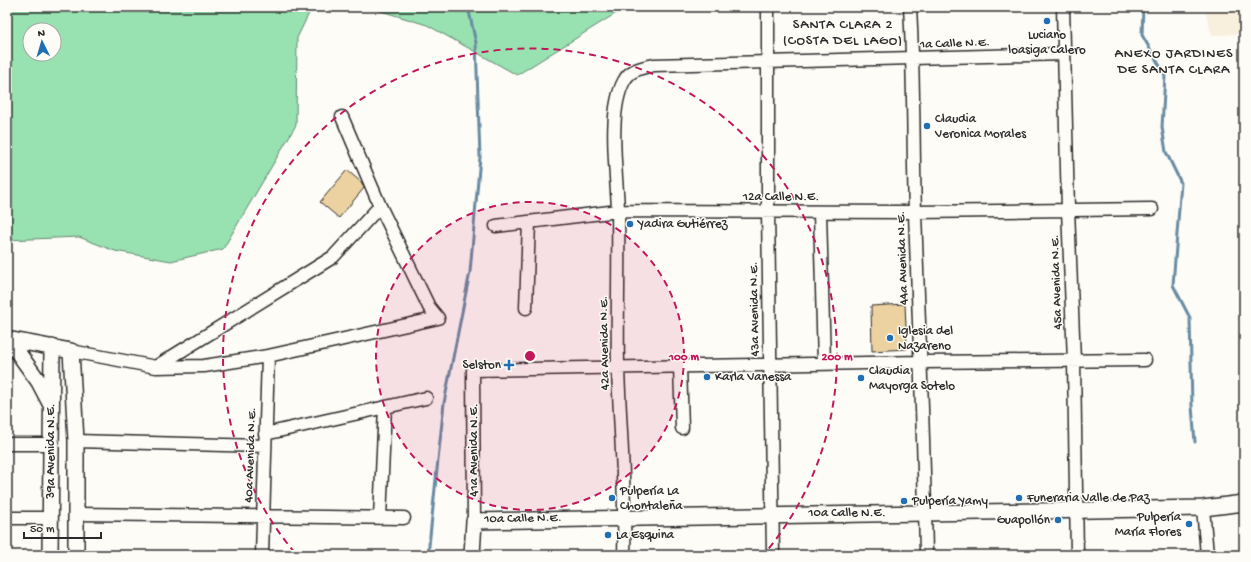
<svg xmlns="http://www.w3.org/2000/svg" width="1251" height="562" font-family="'Gochi Hand',sans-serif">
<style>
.built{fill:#f8efdd}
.green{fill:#98e1b0;stroke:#62866e;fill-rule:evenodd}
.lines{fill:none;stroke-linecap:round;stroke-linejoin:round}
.stream{stroke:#688ba2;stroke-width:3}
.building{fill:#ecd2a1;stroke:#2b2b2b}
.minor-casing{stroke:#2b2b2b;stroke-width:15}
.tertiary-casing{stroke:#2b2b2b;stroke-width:18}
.minor{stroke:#fdfcf7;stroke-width:12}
.tertiary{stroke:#fdfcf7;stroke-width:15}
.ring{fill:none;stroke:#c2185b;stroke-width:2;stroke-dasharray:7 5}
.poi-dot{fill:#1f6fb2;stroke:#fdfcf7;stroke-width:1.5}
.labels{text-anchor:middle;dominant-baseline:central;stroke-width:3;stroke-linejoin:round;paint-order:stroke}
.poi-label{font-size:13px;fill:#2b2b2b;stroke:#fdfcf7;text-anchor:start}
.street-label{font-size:13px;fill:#2b2b2b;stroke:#fdfcf7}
.neighbourhood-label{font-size:14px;letter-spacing:1px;fill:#2b2b2b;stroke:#fdfcf7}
.centre{fill:#c2185b;stroke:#fdfcf7;stroke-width:2}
.ring-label{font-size:12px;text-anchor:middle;font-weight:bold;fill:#c2185b;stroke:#fdfcf7;stroke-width:3;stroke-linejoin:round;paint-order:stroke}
</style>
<rect width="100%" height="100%" fill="#fdfcf7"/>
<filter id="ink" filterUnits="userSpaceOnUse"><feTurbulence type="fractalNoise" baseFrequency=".025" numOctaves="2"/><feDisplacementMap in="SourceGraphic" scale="8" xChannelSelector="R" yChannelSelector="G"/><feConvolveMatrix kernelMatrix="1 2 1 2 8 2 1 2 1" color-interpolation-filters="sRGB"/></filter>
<g filter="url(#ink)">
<path class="built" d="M1204,7H1244V33L1212,36Z"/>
<path class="green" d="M7,7H312L297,38L296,125L223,249L171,261L115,251L79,237L7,240ZM30,30H54V54H30Z
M368,7H626L517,75L427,25Z"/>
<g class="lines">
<path class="stream" d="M1143,7L1142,35L1165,75L1162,127L1166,152L1181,183L1173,285L1190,318L1192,407L1195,442
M428,555L444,403L470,272L480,157L476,43L468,7"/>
</g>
<path class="building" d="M347,170L362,183L364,188L339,218L320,202Z
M905,304L907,349L872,351L871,306Z"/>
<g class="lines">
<g class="minor-casing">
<path id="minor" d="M768,7V211L773,555
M910,7C914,76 913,144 915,213C919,327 924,441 926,555
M1063,7L1068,209L1074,361L1077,555
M820,212L824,364
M496,226L618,211L915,212L1152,209
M526,308L529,222
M71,351L156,367L204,366L268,356L438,318L429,307L380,206L342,117
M157,366L333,257L380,206
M680,366L682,428
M265,434L426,398
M76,441L265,446
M7,444H51
M1203,508L1207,555
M77,514L404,518
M7,518H50
M380,518L385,407
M474,521L473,370L922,362L1145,360
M262,555L268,356
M624,555C626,492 620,430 618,368C617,315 619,263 618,210C617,175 607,112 624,81C630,69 642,68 654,65L1064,54"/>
</g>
<g class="tertiary-casing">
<path id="tertiary" d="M7,339L71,351L76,441V555
M9,340L39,382L50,403
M50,555L52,347
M472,555L474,521L1203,508L1244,503"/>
</g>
<use href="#minor" class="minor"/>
<use href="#tertiary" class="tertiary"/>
</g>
</g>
<circle cx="530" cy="356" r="154" fill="#c2185b" fill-opacity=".12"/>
<g class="ring">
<circle cx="530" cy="356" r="154"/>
<path d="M295 553A307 307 0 1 1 765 553"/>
</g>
<g class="poi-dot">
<circle cx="1047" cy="21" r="4"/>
<circle cx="927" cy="126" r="4"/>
<circle cx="630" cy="224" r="4"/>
<circle cx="890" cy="338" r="4"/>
<path d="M507 359h4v4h4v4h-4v4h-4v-4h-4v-4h4z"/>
<circle cx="707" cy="377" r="4"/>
<circle cx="861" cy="378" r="4"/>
<circle cx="612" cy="498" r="4"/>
<circle cx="1019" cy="498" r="4"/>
<circle cx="904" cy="501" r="4"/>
<circle cx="1058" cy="520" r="4"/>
<circle cx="1189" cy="524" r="4"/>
<circle cx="608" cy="535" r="4"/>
</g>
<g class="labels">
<g class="poi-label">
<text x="1047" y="35" text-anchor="middle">Luciano<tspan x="1047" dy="15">loasiga Calero</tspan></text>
<text x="935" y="119">Claudia<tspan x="935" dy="15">Veronica Morales</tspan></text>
<text x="638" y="224">Yadira Gutiérrez</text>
<text x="898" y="331">Iglesia del<tspan x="898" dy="15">Nazareno</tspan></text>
<text x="501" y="365" text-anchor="end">Selston</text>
<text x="869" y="371">Claudia<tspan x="869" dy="15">Mayorga Sotelo</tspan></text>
<text x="715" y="377">Karla Vanessa</text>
<text x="620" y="491">Pulpería La<tspan x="620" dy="15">Chontaleña</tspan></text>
<text x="1027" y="498">Funeraria Valle de Paz</text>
<text x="912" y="501">Pulpería Yamy</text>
<text x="1181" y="517" text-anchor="end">Pulpería<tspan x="1181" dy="15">María Flores</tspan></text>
<text x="1050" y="520" text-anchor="end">Guapollón</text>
<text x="616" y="535">La Esquina</text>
</g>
<g class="street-label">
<text transform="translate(955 44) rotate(-2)">1a Calle N.E.</text>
<text x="781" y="197">12a Calle N.E.</text>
<text transform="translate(903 258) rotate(-92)">44a Avenida N.E.</text>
<text transform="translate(1057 282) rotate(-92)">45a Avenida N.E.</text>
<text transform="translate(755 309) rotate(-91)">43a Avenida N.E.</text>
<text transform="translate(605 343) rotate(-91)">42a Avenida N.E.</text>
<text transform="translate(474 450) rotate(-90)">41a Avenida N.E.</text>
<text transform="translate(51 451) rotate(-90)">39a Avenida N.E.</text>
<text transform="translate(251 455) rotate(-88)">40a Avenida N.E.</text>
<text x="847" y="513">10a Calle N.E.</text>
<text transform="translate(523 519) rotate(-1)">10a Calle N.E.</text>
</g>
<g class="neighbourhood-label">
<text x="843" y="25">SANTA CLARA 2<tspan x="843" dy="16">(COSTA DEL LAGO)</tspan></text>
<text x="1174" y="54">ANEXO JARDINES<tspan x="1174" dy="16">DE SANTA CLARA</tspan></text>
</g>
</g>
<circle cx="530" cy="356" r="6" class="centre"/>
<g class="ring-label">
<text x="684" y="360">100 m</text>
<text x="837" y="360">200 m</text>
</g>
<rect width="1251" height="562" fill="none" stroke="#fdfcf7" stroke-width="24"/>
<rect x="12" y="12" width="1227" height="538" fill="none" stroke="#2b2b2b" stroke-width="1.5" filter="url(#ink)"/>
<g transform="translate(42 42) rotate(355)"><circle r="19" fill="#fdfcf7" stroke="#a9a8a5"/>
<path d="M0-3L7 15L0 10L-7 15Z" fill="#1f6fb2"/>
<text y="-6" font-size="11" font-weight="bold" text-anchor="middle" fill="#2b2b2b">N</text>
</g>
<path d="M24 532v6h77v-6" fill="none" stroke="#2b2b2b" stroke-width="2"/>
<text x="30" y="532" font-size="12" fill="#2b2b2b" stroke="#fdfcf7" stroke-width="3" paint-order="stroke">50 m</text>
</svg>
